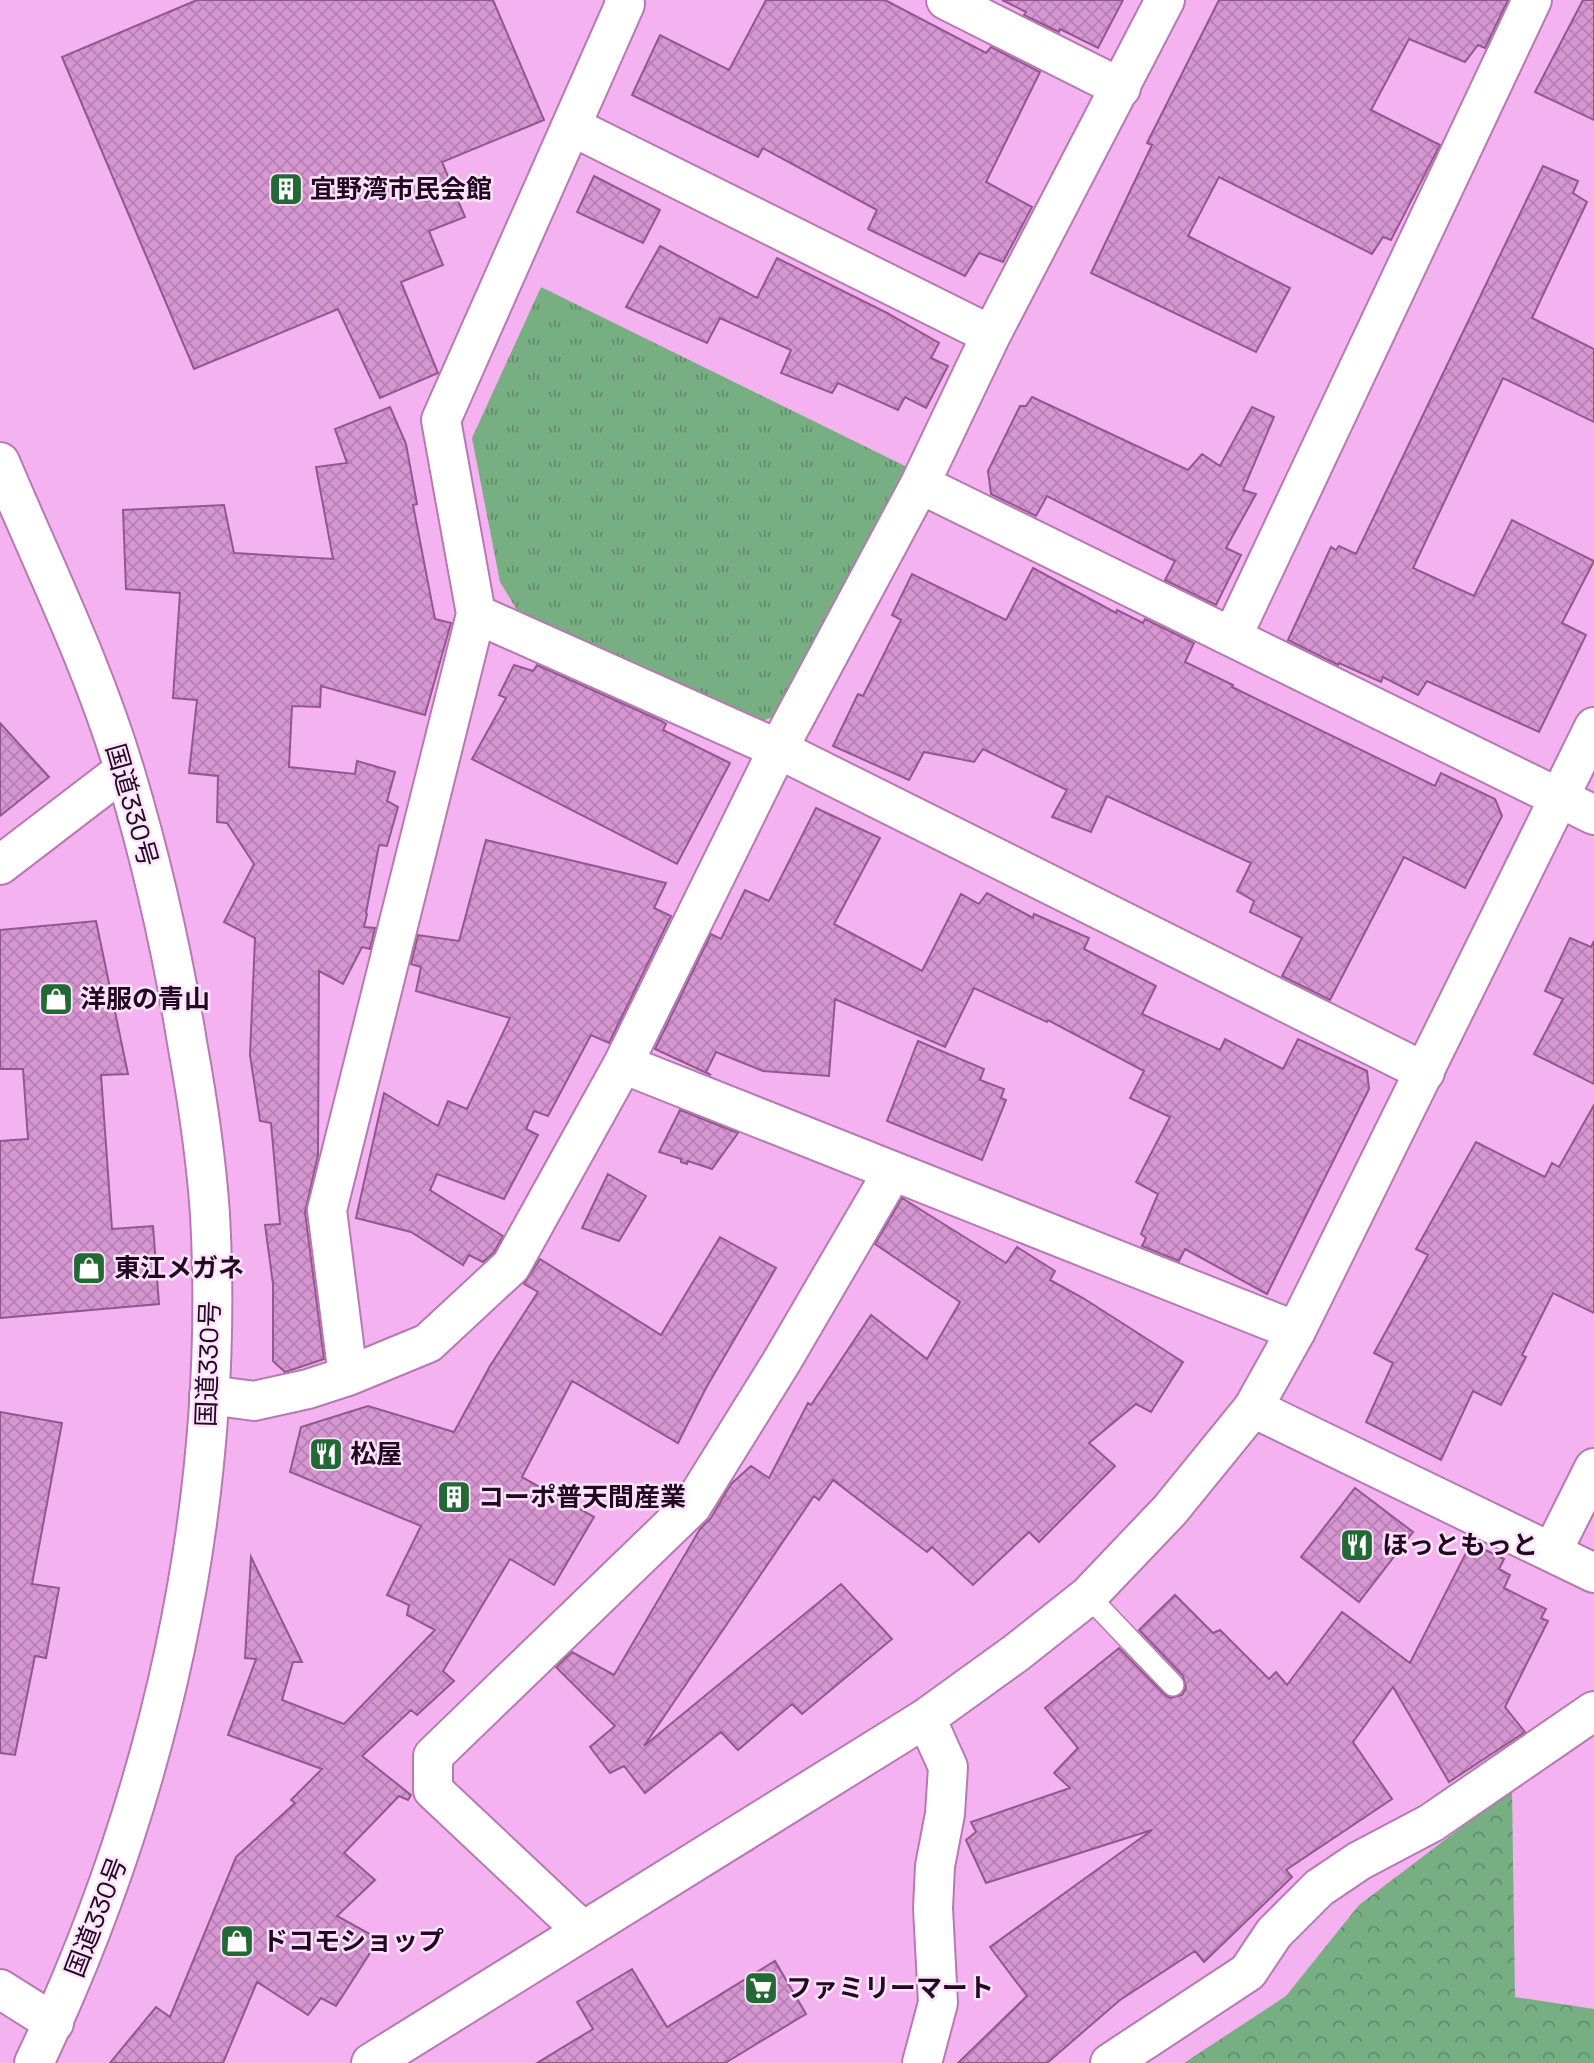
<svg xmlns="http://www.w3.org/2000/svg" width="1594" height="2063" font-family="'Space Grotesk','Noto Sans JP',sans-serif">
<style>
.grass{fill:url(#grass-tufts)}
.forest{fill:url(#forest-crowns)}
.building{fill:url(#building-cross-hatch);stroke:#93578f;stroke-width:2}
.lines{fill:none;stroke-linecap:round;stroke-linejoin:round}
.lane-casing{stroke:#b779b3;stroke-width:24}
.street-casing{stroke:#b779b3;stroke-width:42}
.secondary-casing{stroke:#b779b3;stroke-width:42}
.highway-casing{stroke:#b779b3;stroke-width:42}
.lane{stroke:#fff;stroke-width:21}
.street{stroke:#fff;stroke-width:38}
.secondary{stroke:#fff;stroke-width:38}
.highway{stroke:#fff;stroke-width:38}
.labels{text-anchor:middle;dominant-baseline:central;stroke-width:5;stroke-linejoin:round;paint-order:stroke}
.poi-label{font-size:26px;font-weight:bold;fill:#210920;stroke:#fee3fc;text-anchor:start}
.street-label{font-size:26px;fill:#210920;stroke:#fee3fc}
</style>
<defs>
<pattern id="grass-tufts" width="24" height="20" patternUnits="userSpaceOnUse" patternTransform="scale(1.75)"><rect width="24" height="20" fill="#78af82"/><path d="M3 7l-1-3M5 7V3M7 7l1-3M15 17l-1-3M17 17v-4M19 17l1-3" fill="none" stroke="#628d6a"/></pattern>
<pattern id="forest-crowns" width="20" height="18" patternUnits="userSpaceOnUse" patternTransform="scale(1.75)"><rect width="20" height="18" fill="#78af82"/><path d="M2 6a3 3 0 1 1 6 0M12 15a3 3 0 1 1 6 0" fill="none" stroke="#628d6a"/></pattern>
<pattern id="building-cross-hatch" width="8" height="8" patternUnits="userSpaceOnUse" patternTransform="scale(1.75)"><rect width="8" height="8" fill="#d696d1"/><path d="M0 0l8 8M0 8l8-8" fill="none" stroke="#b780b3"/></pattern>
</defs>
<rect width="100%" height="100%" fill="#f4b2f0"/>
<path class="grass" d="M541,287L907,467L786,712L757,723L517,610L500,582L472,438Z"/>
<path class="forest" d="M1512,1789L1515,1997L1594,2009V2063H1184L1286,1996L1359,1905Z"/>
<path class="building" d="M197,0H493L544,120L442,162L465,217L429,231L443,265L401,282L438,373L380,398L338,309L194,369L62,57Z
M766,0H885L986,53L991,47L1040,72L986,182L1032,207L1003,262L979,253L965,276L868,229L877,210L763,148L758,157L632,95L660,35L729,70Z
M1002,0H1123L1098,48L1060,29L1059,32L1024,15L1026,12Z
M1219,0H1508L1485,48L1478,45L1465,62L1409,39L1371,110L1440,145L1391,240L1383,237L1372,254L1219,177L1188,236L1290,288L1256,352L1091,273L1152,145L1147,143Z
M1583,0H1594V120L1535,92Z
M1543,166L1578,181L1573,193L1587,202L1532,318L1594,349V422L1503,378L1413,568L1474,596L1512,520L1594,561L1562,623L1586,635L1539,732L1427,681L1418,695L1383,677L1381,682L1339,663L1338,665L1288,640L1331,547L1336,550L1339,546L1356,554Z
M594,176L660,210L643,243L577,212Z
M660,246L757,298L777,258L887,313L939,343L931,358L948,366L926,408L905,397L898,410L838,383L832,393L781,373L791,350L720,318L707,343L626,307Z
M1032,397L1188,470L1202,454L1220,466L1252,407L1274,417L1243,490L1256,494L1226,548L1241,555L1216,605L1165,580L1175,561L1047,496L1036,516L991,494L988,471L1020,406H1026Z
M390,407L406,444L417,504L413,505L435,619L451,623L425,715L321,686L320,707L292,706L289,767L355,774L357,761L395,772L387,801L398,807L387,846L379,845L366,913L367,914L364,927L375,928L370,949L362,947L343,984L319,971L318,1155L305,1212L324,1359L285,1372L273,1361V1284L265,1225L280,1224L271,1123L260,1121L250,1055L255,938L224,922L254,864L227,823L217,822L218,776L189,773L197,700L173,698L180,593L126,589L123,510L224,505L234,553L333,559L316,467L347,463L335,429Z
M1033,568L1116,613L1117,610L1143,623L1145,619L1194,643L1185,662L1233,685L1232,687L1435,786L1441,773L1495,799L1502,816L1465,888L1404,857L1330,1000L1282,976L1302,938L1250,912L1254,901L1237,891L1251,863L1107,796L1091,832L1052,817L1067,790L983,749L974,762L924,752L909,780L833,746L858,694L863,696L901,620L892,615L912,574L1006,620Z
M514,665L533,671L537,665L659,720L666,724L663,730L730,763L677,864L472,759L506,698L499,695Z
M0,723L49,777L0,816Z
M816,808L880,838L834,924L922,971L961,894L979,904L987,893L1033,918L1034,914L1089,938L1084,949L1156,986L1142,1014L1220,1050L1225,1039L1283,1069L1298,1039L1367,1071L1369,1089L1267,1294L1185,1249L1179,1261L1142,1246L1146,1238L1141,1234L1158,1194L1136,1182L1170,1117L1130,1098L1144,1071L1048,1020L1047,1022L974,988L945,1047L835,999L829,1076L763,1071L716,1052L706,1072L711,1075L655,1049L711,934L721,939L745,890L769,901Z
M486,840L666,883L654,908L671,916L609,1043L591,1035L548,1116L534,1111L526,1129L538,1135L504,1199L437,1174L430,1190L503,1236L494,1252L483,1262L469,1255L463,1265L411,1232L356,1218L384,1093L438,1126L448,1101L467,1109L510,1018L416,991L421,967L411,964L418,935L459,941Z
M96,921L128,1074L101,1075L112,1229L153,1226L159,1304L0,1318V1141L28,1139L23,1069H0V930Z
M1570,938L1591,947L1594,941V1084L1534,1054L1563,999L1545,991Z
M918,1041L984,1069L980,1080L1004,1089L1001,1098L1006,1100L982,1160L887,1121Z
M1594,1105V1313L1553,1293L1522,1355L1526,1357L1501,1405L1473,1391L1441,1460L1366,1422L1393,1363L1374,1353L1428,1255L1416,1249L1476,1142L1545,1177L1552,1163L1559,1167Z
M680,1110L738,1133L712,1169L688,1161L687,1164L681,1162V1159L659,1152Z
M608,1174L646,1196L619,1241L582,1228Z
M902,1198L1006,1263L1017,1247L1055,1271L1050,1280L1083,1298L1183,1362L1151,1412L1136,1404L1089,1443L1115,1466L1039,1542L1029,1532L973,1585L932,1547L927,1552L833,1480L819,1500L814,1496L644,1746L841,1584L892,1639L802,1714L792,1704L738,1750L721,1732L645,1793L624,1766L610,1773L590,1747L615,1726L556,1667L572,1652L614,1675L700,1529L711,1518L731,1484L751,1466L769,1478L808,1403L811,1405L871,1315L927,1359L960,1302L875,1244Z
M720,1237L776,1268L706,1388L678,1443L572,1381L522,1477L594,1517L554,1585L510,1559L443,1671L454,1681L417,1715L411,1710L362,1756L411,1795L408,1800L399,1796L344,1853L375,1880L337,1916L379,1939L336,2006L321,1998L308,2015L257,1982L223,2063H110L156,2007L170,2017L236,1857L295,1803L291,1800L322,1769L228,1735L256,1659L245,1658L251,1557L302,1662H293L282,1700L344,1724L435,1630L407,1615L409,1605L387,1595L421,1526L290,1472L301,1427L368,1406L454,1432L490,1366L538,1292L524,1284L540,1259L661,1335Z
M0,1412L62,1423L32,1584L59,1588L46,1658L35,1656L15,1755L0,1753Z
M1355,1488L1413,1532L1359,1602L1301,1557Z
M1471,1543L1504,1559L1499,1569L1510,1575L1504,1588L1546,1609L1541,1618L1548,1621L1505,1707L1525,1732L1449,1782L1393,1687L1353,1742L1392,1799L1286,1870L1292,1877L1204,1962L1195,1951L1120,2000L1047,2063H958L1027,1996L990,1947L1152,1830L986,1883L966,1840L976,1832L971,1822L1070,1788L1054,1773L1078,1748L1045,1708L1119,1648L1164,1694L1170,1698L1182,1695L1186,1688L1183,1676L1139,1630L1175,1595L1213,1633L1220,1630L1269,1679L1276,1672L1287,1685L1342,1612L1410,1663Z
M775,1961L806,2014L725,2063H537L593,2029L577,2002L632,1969L667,2027Z"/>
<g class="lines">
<g class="lane-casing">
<path id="lane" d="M1088,1596L1173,1685"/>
</g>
<g class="street-casing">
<path id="street" d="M946,0L1121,88
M571,126L991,335
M920,484L1594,815
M476,614L778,749L1425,1072
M1232,637L1532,0
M0,865L124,770
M623,1064L1296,1331
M348,1376L327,1210L476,614L441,420L625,4L624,0
M209,1395L254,1401L308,1389L348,1376L428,1343L511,1266L623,1064L778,749L920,484L991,335L1165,0
M1253,1408L1594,1573
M1552,1552L1594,1468
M583,1931L433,1790V1756L692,1506L782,1361L893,1171
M0,1989L54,2023
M922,2063L938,2003L933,1908L935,1866L945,1814L948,1767L926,1718
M1110,2063L1248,1972L1274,1933L1319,1888L1359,1861L1431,1823L1594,1711"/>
</g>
<g class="secondary-casing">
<path id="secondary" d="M371,2063L926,1718L1016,1653L1088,1596L1170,1510L1253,1408L1296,1331L1594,727"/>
</g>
<g class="highway-casing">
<path id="highway" d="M0,462C43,564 93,665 125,772C152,862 173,955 188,1048C198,1103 206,1158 210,1214C226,1506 159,1800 34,2063"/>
</g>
<use href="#lane" class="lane"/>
<use href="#street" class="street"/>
<use href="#secondary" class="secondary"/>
<use href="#highway" class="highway"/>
</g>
<defs>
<g id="building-square" transform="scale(1.75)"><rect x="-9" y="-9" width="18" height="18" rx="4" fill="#236935" stroke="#fee3fc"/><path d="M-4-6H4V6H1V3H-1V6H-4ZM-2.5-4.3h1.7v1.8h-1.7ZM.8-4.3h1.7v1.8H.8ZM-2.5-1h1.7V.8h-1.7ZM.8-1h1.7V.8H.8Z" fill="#fff"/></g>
<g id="shop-square" transform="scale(1.75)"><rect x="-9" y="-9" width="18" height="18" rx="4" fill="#236935" stroke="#fee3fc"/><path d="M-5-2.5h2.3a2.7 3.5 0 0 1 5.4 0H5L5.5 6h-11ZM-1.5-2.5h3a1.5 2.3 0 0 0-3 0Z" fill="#fff"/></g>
<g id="restaurant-square" transform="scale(1.75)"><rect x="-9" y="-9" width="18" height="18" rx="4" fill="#236935" stroke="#fee3fc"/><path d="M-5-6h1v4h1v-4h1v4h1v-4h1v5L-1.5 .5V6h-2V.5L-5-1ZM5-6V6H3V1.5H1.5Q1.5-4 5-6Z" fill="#fff"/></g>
<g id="supermarket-square" transform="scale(1.75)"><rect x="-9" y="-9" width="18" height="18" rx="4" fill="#236935" stroke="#fee3fc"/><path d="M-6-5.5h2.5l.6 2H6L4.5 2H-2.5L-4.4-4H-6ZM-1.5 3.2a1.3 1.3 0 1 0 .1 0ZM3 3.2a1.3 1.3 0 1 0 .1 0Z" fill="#fff"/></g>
</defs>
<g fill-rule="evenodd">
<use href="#building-square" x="286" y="189"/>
<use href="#shop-square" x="56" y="999"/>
<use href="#shop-square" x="89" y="1268"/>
<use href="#restaurant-square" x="326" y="1454"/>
<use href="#building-square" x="454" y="1497"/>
<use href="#restaurant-square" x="1357" y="1545"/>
<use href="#shop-square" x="237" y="1941"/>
<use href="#supermarket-square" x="761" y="1988"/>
</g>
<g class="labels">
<g class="poi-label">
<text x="310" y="189">宜野湾市民会館</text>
<text x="80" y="999">洋服の青山</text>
<text x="114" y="1268">東江メガネ</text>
<text x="350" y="1454">松屋</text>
<text x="478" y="1497">コーポ普天間産業</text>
<text x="1382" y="1545">ほっともっと</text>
<text x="262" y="1941">ドコモショップ</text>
<text x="786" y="1988">ファミリーマート</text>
</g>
<g class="street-label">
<text transform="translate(132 805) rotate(74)">国道330号</text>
<text transform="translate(208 1364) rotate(-88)">国道330号</text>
<text transform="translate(96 1917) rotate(-69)">国道330号</text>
</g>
</g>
</svg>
